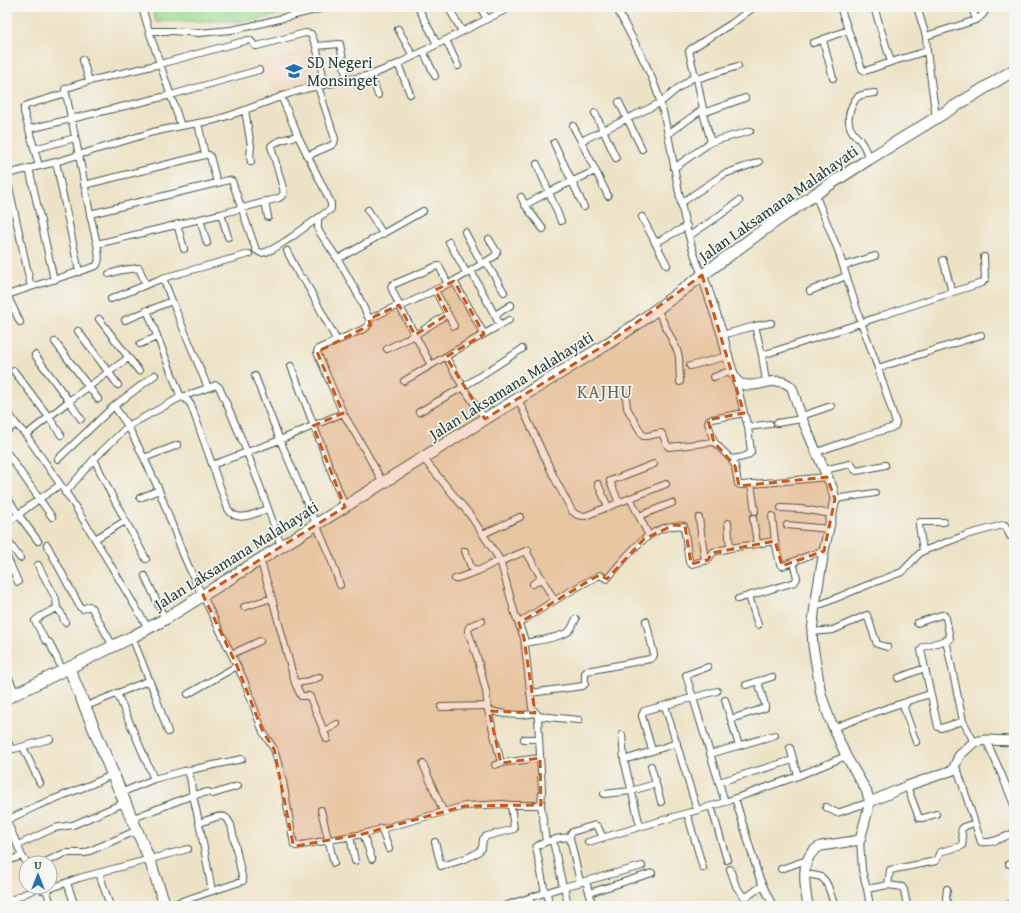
<svg xmlns="http://www.w3.org/2000/svg" width="1021" height="913" font-family="'Gentium Book Plus',serif">
<style>
.built{fill:#f4d4bf}
.green{fill:#9bdc92;stroke:#5d8c63}
.lines{fill:none;stroke-linecap:round;stroke-linejoin:round}
.street-casing{stroke:#3e564a;stroke-width:8}
.secondary-casing{stroke:#3e564a;stroke-width:11}
.highway-casing{stroke:#3e564a;stroke-width:13}
.street{stroke:#fff;stroke-width:6}
.secondary{stroke:#fff;stroke-width:9}
.highway{stroke:#fff;stroke-width:11}
.marked{fill:#d45610;fill-opacity:0.2;stroke:#d45610;stroke-width:3;stroke-dasharray:8 5;stroke-linejoin:round}
.labels{text-anchor:middle;dominant-baseline:central;stroke-width:3.5;stroke-linejoin:round;paint-order:stroke}
.poi-label{font-size:16px;fill:#1f3d34;stroke:#f6f6f2;text-anchor:start}
.street-label{font-size:16px;fill:#1f3d34;stroke:#f6f6f2}
.quarter-label{font-size:18px;letter-spacing:1px;fill:#6a6558;stroke:#f6f6f2}
</style>
<rect width="100%" height="100%" fill="#f6f6f2"/>
<filter id="ink" filterUnits="userSpaceOnUse"><feTurbulence type="fractalNoise" baseFrequency=".025" numOctaves="2"/><feDisplacementMap in="SourceGraphic" scale="8" xChannelSelector="R" yChannelSelector="G"/><feConvolveMatrix kernelMatrix="1 2 1 2 8 2 1 2 1" color-interpolation-filters="sRGB"/></filter>
<filter id="wash" filterUnits="userSpaceOnUse"><feTurbulence type="fractalNoise" baseFrequency=".012" numOctaves="4" result="noise"/><feDisplacementMap in="SourceGraphic" scale="16" xChannelSelector="R" yChannelSelector="G"/><feGaussianBlur stdDeviation="0.9" result="paint"/><feColorMatrix in="noise" values="0 0 0 0 0 0 0 0 0 0 0 0 0 0 0 0 0 1.4 0 .05"/><feComposite in="paint" operator="in"/></filter>
<g filter="url(#wash)">
<rect width="100%" height="100%" fill="#ede2c5"/>
<path class="built" d="M315,47L325,80L273,95L263,62Z"/>
<path class="green" d="M152,7H298L262,19L238,21H171L156,22Z"/>
</g>
<g filter="url(#ink)">
<g class="lines">
<g class="street-casing">
<path id="street" d="M142,7L149,31L181,126
M418,7L437,44
M448,7L462,31
M480,7L487,19
M616,7C632,39 651,69 661,104C676,160 679,221 702,275
M840,7L862,69L865,71L868,70L891,62
M874,7L891,62L927,51L936,118
M917,7L926,36L927,51
M972,7L976,20
M398,29L413,56
M149,31H172L199,33L231,30L251,26L327,7
M926,36L976,20C981,17 985,13 987,7
M446,40L458,66
M823,40L833,78
M813,43L848,30
M316,46L340,44L347,81
M423,51L435,76
M83,60L89,81
M398,64L410,94
M371,75L378,95
M697,79L738,66
M619,102L642,149
M245,110L251,146L250,158L251,162
M595,113L616,158
M703,113L745,98
M198,123L205,155H209L210,156L217,183L229,180L232,181L256,250L261,253C272,252 282,243 292,237C305,227 318,218 331,209V204L330,201L298,136L281,96
M573,126L581,141
M29,129L171,95L259,70
M668,134L703,109
M298,136C289,138 277,140 271,146L283,188C284,193 284,195 279,198L221,214L97,244L90,214L79,155L65,89L67,88L89,81L160,64L248,40L251,41L255,46H257L305,33L311,34L316,46L325,84
M711,142L703,113V109L697,79L695,76L689,51L691,49L731,24L754,7
M554,143L584,207
M34,149L75,138
M307,156L332,145L334,143L335,139L318,86
M869,159C867,154 865,147 861,142C860,139 857,138 855,135C847,126 847,117 852,106C857,93 862,95 875,93
M56,162L79,272
M537,164L561,221
M39,166L24,112V108L27,105L66,93
M29,168L54,280
M674,168L711,142L750,131
M7,174L56,162L153,132L181,126L215,120L234,114L291,93L305,89L371,75L398,64L511,7
M7,178L31,287L96,266C101,261 98,251 97,244
M84,185L205,155
M815,194L838,250L861,322L878,368L896,423L895,426L891,428L857,438L817,452
M608,196L581,141L660,103L677,89L695,76
M521,197L525,205L543,229
M265,201L268,217
M681,203L724,174L759,162
M525,205L549,192L595,171
M368,210L383,234
M90,214L217,183
M221,214L228,237
M642,217L667,265
M318,218V229L320,233L339,261L356,291L369,319C370,324 369,325 366,328L318,349L317,352L343,413L365,450L383,483
M200,219L207,243
M177,224L184,249
M465,232L482,264
M689,236L716,218L739,201
M449,242L467,274
M655,243L687,226
M287,251L300,277L304,279L337,341
M338,259L423,211
M943,260L952,292
M486,262L504,292
M843,266L875,256
M471,271L500,325
M109,274L122,270L139,268L146,285
M163,278L172,301
M454,281L484,334
M435,290L454,326
M810,291L846,276
M7,295L20,322
M7,295L31,287
M111,299L163,278L249,254
M400,307L454,281L495,256L497,252L489,239
M657,309L677,350L679,357L680,382
M147,310L180,395L188,401L191,405L228,509C237,524 255,513 268,509
M495,315L511,305
M99,319L139,371
M369,319L399,305
M125,320L172,301L208,388L181,397L128,426L144,458L159,490L183,554L197,585L207,604L244,680L263,732L274,749L283,781L294,845L296,846L363,834L465,806L503,804L511,805H541
M755,326L771,323
M78,331L118,385
M722,335L755,326L762,355L766,382
M55,342L98,399
M140,344L157,337
M387,349L415,335L448,314
M35,355L69,401L81,419
M762,355C836,333 908,305 982,283L985,279L984,257
M446,357L463,387L485,419
M431,365L400,307L391,287L392,285L437,266H439L448,284
M291,366L345,507
M690,366L728,356
M878,368L981,335
M14,371L48,416L61,435
M255,376L280,440L331,559L340,585
M714,377L732,370
M736,380L744,413
M404,381L465,345L509,320
M208,388L216,385L219,387C243,439 263,492 281,546
M626,397L627,408L643,436H647L661,433C666,437 664,444 669,447L714,442
M518,399L554,477L572,511L577,515L585,516L666,484
M7,411L16,424
M419,412L463,387L522,349
M802,416L831,406
M777,423L802,419
M748,427L770,424
M7,431L16,424L26,435L69,401L128,358
M26,435L71,500L95,539L148,628
M8,454L52,517
M144,458L178,445
M423,458L470,515L500,560L515,614L524,638L532,708L537,714L538,719L542,791L541,805L546,842
M58,459L114,406
M94,459L110,492L146,559
M731,459C738,458 747,458 751,452L748,427L744,413L712,419L709,420L708,423L710,430L714,442L731,459L735,466L738,484L740,485H743L827,477
M212,465L280,440L343,413
M824,470L850,464H851L855,470L857,471L885,465
M598,484L608,507
M751,484L755,511
M65,493L94,459L128,426L114,406L155,375
M7,497L18,514L38,541
M140,498L159,490
M630,498L649,536
M835,499L875,493
M619,503L610,481L654,464
M781,508L802,509L832,514
M639,516L672,503
M772,516L775,541
M699,518L705,561
M753,518L757,543
M7,523L39,499L60,485
M728,523L730,548
M787,525L829,529
M483,534L520,517
M95,539L125,521
M7,540L20,558
M47,545L80,607L83,609L89,606L91,607L113,646
M465,551L471,567L478,571
M526,551L554,600
M923,551L966,535L1003,525H1005L1010,536L1014,537
M7,557L18,582
M500,562L528,550
M38,565L56,599L57,608L61,613L65,622
M145,576L165,619
M455,579L478,571L500,560
M533,584L542,578
M749,596L758,625
M272,598L295,683L301,696H309L310,697L327,739
M738,599L795,582L797,578L793,562
M815,605L822,604L865,586L902,572L920,553L923,551L919,525L920,522H944
M244,607L272,598L260,559
M57,608C50,612 40,615 35,621L45,640L50,643L51,646L63,671
M482,621C476,624 468,624 468,631L478,660L486,691L488,710L501,763
M519,623C545,606 572,589 600,575L607,579C626,557 651,521 684,526L689,562L691,564L708,560L713,552L730,548L775,541L780,564L782,566L810,555L824,551
M917,623L941,615H944L946,618L950,639L923,647L921,650L938,727L941,728L963,721
M812,632L833,630L867,615L877,644L887,647
M132,637L156,697L168,732
M946,640L963,721L974,742
M525,643C535,641 565,637 570,630C573,627 574,622 576,619
M7,654L9,653
M232,654L260,641
M71,667L151,858L168,906
M708,667L686,675L725,802
M67,669L110,775L147,859L163,906
M7,674L16,694
M898,678L925,668
M295,683L309,681L319,677
M746,685L772,677
M117,693L154,779
M530,693L583,686L585,684V673L587,671L650,659L653,657L654,655L646,621
M188,694L237,666
M725,700L739,746
M665,706L697,810
M84,707L150,680
M441,707L487,706
M488,710C501,714 522,717 535,713
M538,716L579,720
M731,719L765,708V705L758,681
M833,728L890,707L906,702
M324,731L337,724
M622,735L624,760L640,826
M524,739H539
M7,740L11,748L14,749L50,739
M986,740L1001,773L1014,805
M916,742L904,708L905,705L908,701L930,694
M23,747L40,783
M790,748L798,776
M652,750L642,716V715L644,711L717,691
M710,754L775,735
M624,760L677,743
M423,764L443,811
M495,765L501,763L540,758
M651,766L661,802
M953,770H956L958,771L981,842C991,844 1004,837 1014,833
M185,771L242,759
M719,782L793,760
M907,786L919,818H923L936,814
M123,792L154,779L184,771L188,772C192,779 191,789 193,796C201,828 206,860 212,891
M604,794L631,791L655,784
M735,798L759,877L773,906
M711,806L727,860
M826,807L837,813L870,802
M321,810L334,863
M687,813L703,868
M131,819L193,795L208,792L213,794L238,786
M7,820L39,805L92,784L114,774
M7,821L22,856L27,863
M381,828L389,849
M363,834L372,859
M350,836L355,861
M569,837L572,832L595,825L598,827L603,838
M860,840L862,870L867,889L870,906
M553,841L563,887
M435,842L441,866C452,863 476,857 482,848L483,839L487,836L514,829L511,805
M588,842L725,802L798,776L846,756
M18,845L54,828L73,825L126,802
M7,861L22,856
M43,863L65,853H85L138,830
M1009,864L1014,863
M730,869L736,886L743,896H748L763,885
M781,869L807,860
M99,873L110,906
M804,874C809,875 816,875 821,877C828,881 830,893 833,901
M586,881L593,906
M67,883L75,906
M888,885L890,870L936,861L937,859L940,852L962,846C966,831 952,830 974,823
M564,886L568,906
M39,887L42,890H46L79,878L188,849
M867,889L888,885L902,887L904,890L907,906
M947,889L946,898L948,906
M46,890L52,906
M547,892L549,906
M545,893L536,847C542,842 564,836 570,838L580,882
M589,893L652,873
M530,898L531,906
M7,902L39,887
M167,906L243,881L231,825C229,822 228,818 225,817C220,814 205,821 200,823
M504,906L563,887L642,866
M1004,906L1014,903"/>
</g>
<g class="secondary-casing">
<path id="secondary" d="M702,275C707,287 710,298 714,310C717,319 720,328 723,337C726,350 729,366 735,378C736,381 739,383 742,384C757,390 778,372 792,388L802,419L822,465L832,487L835,499L824,551L815,605L812,632L813,646L821,694L830,720L846,756L866,790L870,802
M808,906C805,887 798,856 821,846L860,840L870,802L907,786L953,770L959,756L974,742L986,740L1014,741"/>
</g>
<g class="highway-casing">
<path id="highway" d="M7,698L132,637L165,619L485,419L604,346L637,324L759,233L815,194L869,159L1014,70"/>
</g>
<use href="#street" class="street"/>
<use href="#secondary" class="secondary"/>
<use href="#highway" class="highway"/>
</g>
</g>
<path class="marked" d="M702,275L744,413L708,420L714,442L735,466L739,486L827,477L835,499L824,551L782,566L775,541L712,553L708,560L691,564L685,526L674,525L644,539L607,579L600,575L592,579L519,623L524,638L535,713L489,711L501,763L540,758L541,805L465,806L363,834L296,846L293,844L274,749L263,732L237,666L203,595L345,507L313,426L343,413L317,352L370,325L369,319L399,305L415,335L448,314L435,290L454,281L484,334L446,357L485,419L611,341Z"/>
<defs>
<g id="school-bare" transform="scale(1.38)"><path d="M0-5L7-2L0 1L-7-2ZM-4 1L0 2.5L4 1V4Q0 6-4 4Z" fill="#1f6fb2" stroke="#f6f6f2" stroke-width="2.5" paint-order="stroke"/></g>
</defs>
<g fill-rule="evenodd">
<use href="#school-bare" x="294" y="71"/>
</g>
<g class="labels">
<g class="poi-label">
<text x="307" y="62">SD Negeri<tspan x="307" dy="18">Monsinget</tspan></text>
</g>
<g class="street-label">
<text transform="translate(778 203) rotate(-35)">Jalan Laksamana Malahayati</text>
<text transform="translate(511 385) rotate(-32)">Jalan Laksamana Malahayati</text>
<text transform="translate(236 555) rotate(-32)">Jalan Laksamana Malahayati</text>
</g>
<g class="quarter-label">
<text x="605" y="391">KAJHU</text>
</g>
</g>
<rect width="1021" height="913" fill="none" stroke="#f6f6f2" stroke-width="24"/>
<g transform="translate(38 875)"><circle r="19" fill="#f6f6f2" stroke="#a0aca6"/>
<path d="M0-3L7 15L0 10L-7 15Z" fill="#1f6fb2"/>
<text y="-6" font-size="11" font-weight="bold" text-anchor="middle" fill="#1f3d34">U</text>
</g>
</svg>
